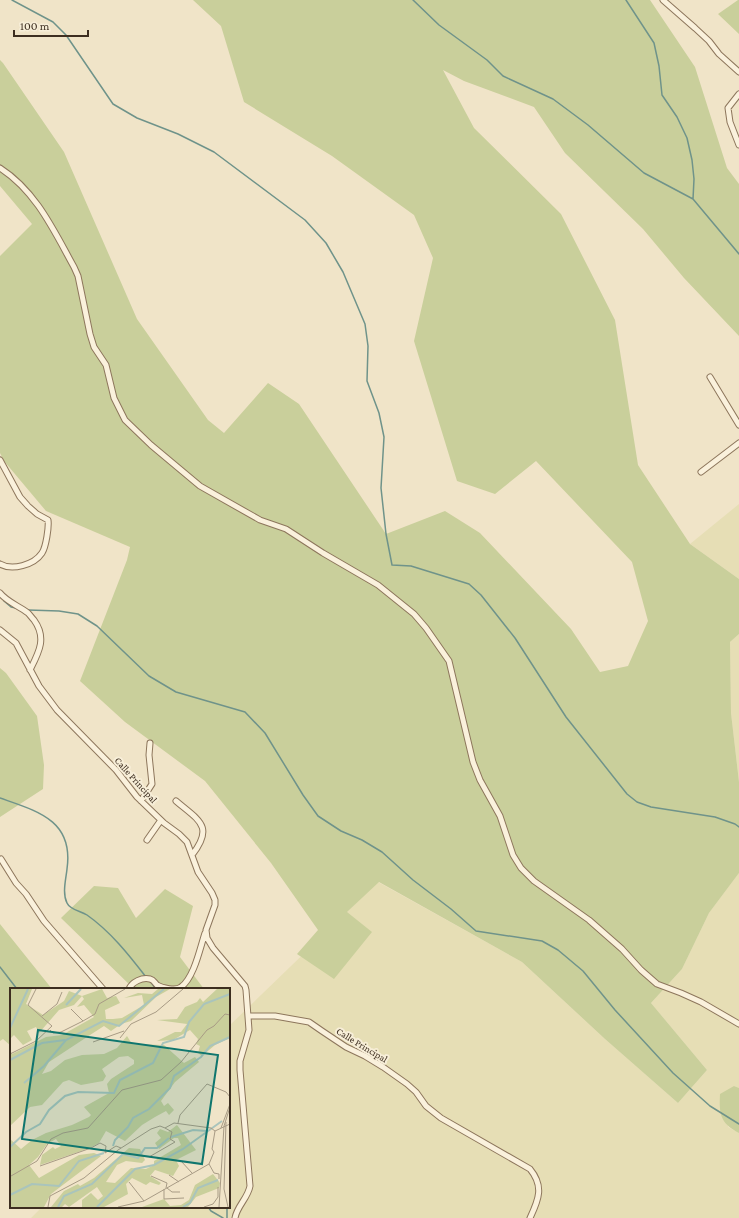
<svg xmlns="http://www.w3.org/2000/svg" width="739" height="1218" font-family="'Crimson Pro',serif">
<style>
.farmland{fill:#e6deb5}
.green{fill:#c9cf9b}
.lines{fill:none;stroke-linecap:round;stroke-linejoin:round}
.stream{stroke:#6f938a;stroke-width:1.5}
.minor-casing{stroke:#8d765c;stroke-width:7}
.minor{stroke:#faf1dc;stroke-width:5}
.labels{text-anchor:middle;dominant-baseline:central;stroke-width:4;stroke-linejoin:round;paint-order:stroke}
.street-label{font-size:10px;fill:#3d2e20;stroke:#f7eed8}
.inset-river{fill:none;stroke:#a9c4bc;stroke-width:2}
.inset-road{fill:none;stroke:#a89b85;stroke-width:1}
.view{fill:#0f766e;fill-opacity:0.15;stroke:#0f766e;stroke-width:2}
.inset-edge{fill:none;stroke:#3d2e20;stroke-width:2}
</style>
<rect width="100%" height="100%" fill="#f0e4c8"/>
<path class="farmland" d="M739,504V579L690,544Z
M739,634V782L731,713L730,642Z
M739,873V1088L734,1086L728,1127L739,1133V1218H31L42,1207H229V1026L378,882L522,962L605,1039L678,1103L707,1070L651,1003L682,969L709,913Z"/>
<path class="green" d="M193,0H650L695,67L727,168L739,184V336L684,278L643,229L565,153L534,107L464,81L443,70L474,128L561,214L615,320L638,465L690,544L739,579V634L730,642L731,713L739,782V873L709,913L682,969L651,1003L707,1070L678,1103L605,1039L522,962L379,882L347,912L372,932L334,979L297,954L318,930L271,863L205,781L125,722L80,681L127,560L130,547L46,511L4,461L0,453V256L32,224L0,186V60L3,63L64,152L137,319L208,420L224,433L268,383L299,404L386,534L445,511L480,533L571,629L600,672L628,666L648,621L632,562L536,461L495,494L457,481L414,341L433,258L414,215L332,156L244,102L221,26Z
M738,0H739V34L718,14Z
M0,668L6,673L37,716L44,765L43,789L0,817Z
M94,886L118,888L136,918L165,889L193,906L180,957L204,989H134L61,918Z
M0,924L52,989H11V1046L3,1039L0,1041Z
M734,1086L739,1088V1133C720,1123 719,1114 720,1094Z"/>
<g class="lines">
<path class="stream" d="M12,0L53,22L66,35L113,104L137,118L178,134L214,152L305,220L326,243L343,272L365,324L368,346L367,381L379,413L384,437L381,488L386,534L392,565L411,566L469,584L481,595L515,638L566,717L627,794L637,802L651,807L715,817L735,824L739,827
M413,0L439,25L487,60L503,76L553,99L588,125L644,173L693,199L739,254
M626,0L654,43L659,66L662,95L677,117L687,138L692,160L694,179L693,199
M4,601L11,607L16,608
M28,610L59,611L78,614L97,626L149,676L176,692L245,712L265,733L303,795L318,816L341,831L362,840L382,852L413,880L451,909L476,931L542,941L558,950L583,971L615,1010L673,1073L710,1106L739,1124
M0,798C37,811 74,820 67,869C66,879 62,893 67,903C70,910 81,911 87,915C110,931 129,955 146,977
M0,967L17,989
M150,981L156,989
M208,1207L211,1211L223,1218
M227,1207V1218"/>
<g class="minor-casing">
<path id="minor" d="M663,0L695,28L709,41L719,54L739,72
M739,94L728,108L730,122L739,145
M0,168C36,191 54,231 74,267L78,276L90,334L94,347L106,365L114,398L125,420L151,445L200,486L260,520L286,529L323,553L378,585L414,614L426,628L449,661L473,762L480,780L500,816L513,855L521,868L534,881L589,920L622,949L641,970L657,984L681,993L701,1002L739,1024
M710,377L739,425
M0,460L20,497L28,506L37,514L48,520C49,527 46,547 42,553C34,565 12,571 0,564
M701,472L739,443
M0,593C7,602 19,606 28,613C30,615 32,618 34,620C47,638 39,652 30,670
M0,630L16,643L39,686L57,710L116,770L137,797L164,823L179,834L187,842L198,872L212,893L215,900V905L206,930L207,938L213,948L245,986L246,990L249,1030L240,1061V1070L250,1186C248,1198 237,1206 235,1218
M141,801L152,784L149,755L150,743
M176,801C198,820 215,826 192,855
M147,840L161,820
M1,859L16,883L26,894L44,921L103,989
M129,989C132,982 142,977 150,979C154,980 154,982 157,985C162,988 176,991 181,987C194,978 200,948 205,933
M248,1016H275L309,1022L322,1031L346,1047L365,1056L383,1067L407,1084L416,1092L426,1106L441,1118L530,1169C544,1186 539,1199 530,1218"/>
</g>
<use href="#minor" class="minor"/>
</g>
<g class="labels">
<g class="street-label">
<text transform="translate(136 780) rotate(48)">Calle Principal</text>
<text transform="translate(362 1045) rotate(31)">Calle Principal</text>
</g>
</g>
<g transform="translate(10 988)">
<rect width="220" height="220" fill="#f0e4c8"/>
<path d="M0,1H22L16,16L33,27L54,13L59,3L72,8L64,17L49,22L29,45L26,39L17,43L22,52L13,57L4,47L0,51ZM92,1L97,10L106,8L110,15L95,22L96,31H103L112,30L134,17L132,7L114,10L128,5L142,6L148,1H160L146,9L121,33L111,36L101,43L94,38L80,47L39,74L32,86L41,83L55,72L72,67L94,66L107,60L117,48L122,56L154,57L174,75L185,69L189,74L165,94L151,113L154,118L158,115L164,122L159,127L156,123L145,129L132,137L115,153L96,143L89,155L80,160L30,177L32,167L43,159L45,161L51,158L46,151L37,156L28,169L19,177L29,190L69,167L84,165L91,168L41,206L34,219H0V151L11,161L22,152L36,145L62,137L79,129L81,127L74,119L99,105L97,96L101,91L124,76V72L118,68L109,69L92,81L96,88L93,93L71,97L59,92L53,94L32,117L20,119L0,138V62L2,66L36,49L52,47L84,29L74,17L67,19L74,11L72,8ZM207,1H220V50L205,57L192,68L188,65L190,58L186,56L188,51L180,42L163,52L147,53L165,44H171L177,36L147,32L167,31L175,19L187,14L190,10L193,14ZM167,137L186,162L166,172L169,178L163,188L145,182L140,188L151,195L149,197L140,194L136,197L122,190L116,196L118,206L94,219H72V212L81,205L88,212L93,208L87,199L59,219L55,216L52,219H41L54,203L68,196L70,198L84,190L119,160L130,161L135,172L132,175L116,173L107,177L96,194L105,195L121,180L136,181L144,177V173L171,157L168,150H164L149,161L145,155L151,150L147,145L150,141L158,144ZM203,186L210,195L209,200L186,209L178,219H115H132L154,211L160,218L171,217L179,212L185,197Z" fill="#c9cf9b"/>
<path class="inset-river" d="M56,17L71,1M0,40L18,1M0,72L32,55L55,52M14,95L34,78L56,52L93,33L109,38L154,1M161,149L183,142L197,143M103,158L105,152L118,139L123,130L139,121L160,100L164,88L191,69L200,58L220,49M0,159L16,144L30,136L39,122L55,108L68,104L104,105L110,92L143,75L153,55L174,49L179,34L194,16L220,6M0,207L22,196L49,198L69,173L94,165M48,219L54,208L82,196L113,166L128,170L135,160H147L159,150M87,219L125,181L144,177L173,161L212,133M173,219L180,215L188,200L208,192"/>
<path class="inset-road" d="M61,21L73,33M32,28L47,16L52,4M40,42L43,45L51,44L73,33L85,26L89,16L115,1M110,50L121,36L146,24L173,1M83,54L114,43M0,66L26,53L42,38L18,17L26,1M216,134L214,201L218,219M168,135L170,127L197,96L216,104L220,109M211,140L220,116M139,169L165,154L160,151L162,144L155,140M171,173L182,185M199,176L204,185L209,186V191M199,176L204,164L202,161L205,143L220,136M30,178L81,160L90,155L96,158L95,165L106,158L111,160M159,187L169,194M1,188L27,173L41,151L53,145L78,140L112,102L151,92L171,74L197,42L204,38L215,26L220,27M141,188L157,195L156,200M119,194L134,213M157,200L162,204H170M154,201V211L174,210M38,219L40,208L74,190L108,162L141,141L150,138L155,140L164,135L201,140L205,143M108,219L134,213L199,176M194,219L203,216L208,209V199M209,219L214,138L220,119"/>
<path class="view" d="M28,42L208,67L192,176L12,151Z"/>
<rect width="220" height="220" class="inset-edge"/>
</g>
<path d="M14 30v6h74v-6" fill="none" stroke="#3d2e20" stroke-width="2"/>
<text x="20" y="30" font-size="12" fill="#3d2e20" stroke="#f7eed8" stroke-width="3" paint-order="stroke">100 m</text>
</svg>
